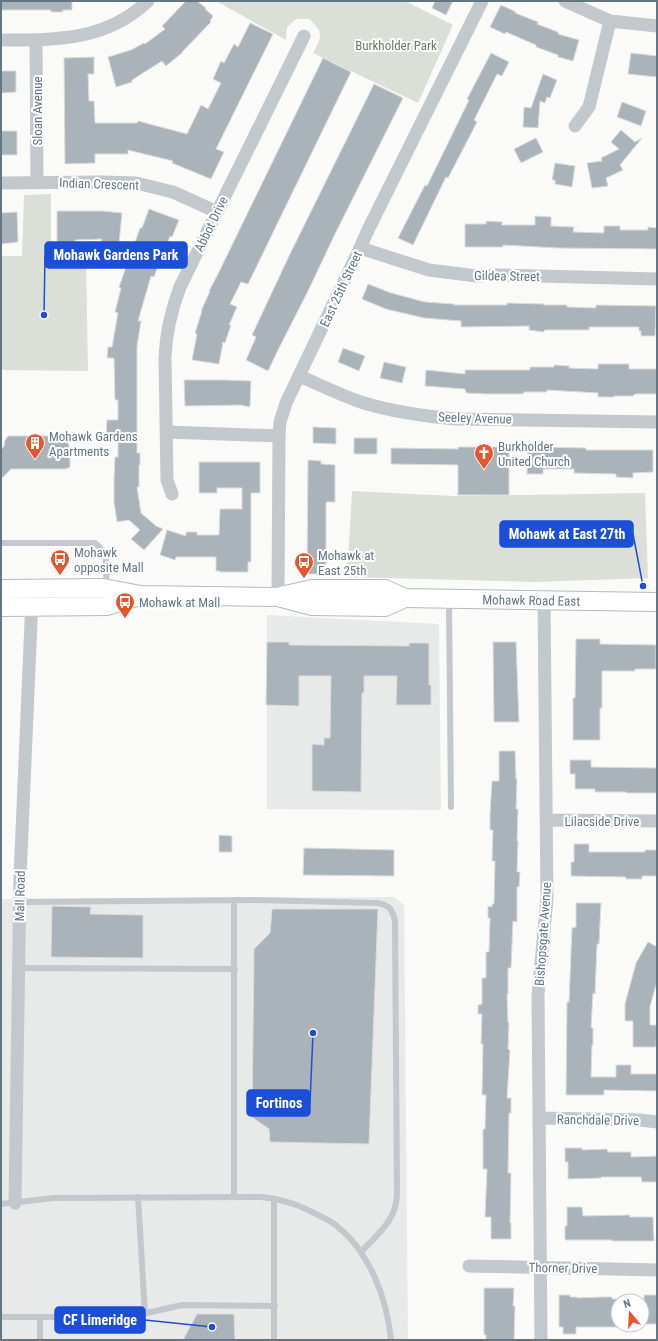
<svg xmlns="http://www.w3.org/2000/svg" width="658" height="1341" font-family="'Roboto Condensed',sans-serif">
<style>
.built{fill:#e8e9e9}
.green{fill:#dadfd7}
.building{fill:#aab3b9;stroke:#dcdcda}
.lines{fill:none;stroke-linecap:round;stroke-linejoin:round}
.secondary-casing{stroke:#b3babf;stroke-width:20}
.lane{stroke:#c3c8cc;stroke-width:6}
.street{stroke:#c3c8cc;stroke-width:13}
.secondary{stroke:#fff;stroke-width:18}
.labels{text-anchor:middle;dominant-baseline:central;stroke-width:4;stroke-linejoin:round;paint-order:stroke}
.park-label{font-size:13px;fill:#687a64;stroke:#fff}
.street-label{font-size:13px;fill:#657683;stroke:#fff}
.poi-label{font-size:13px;fill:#657683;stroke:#fff;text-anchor:start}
.leader{fill:none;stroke:#1d4ed8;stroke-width:1.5}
.callout-dot{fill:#1d4ed8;stroke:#fff;stroke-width:1.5}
.callout{fill:#1d4ed8;stroke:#1d4ed8;stroke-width:1.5}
.callout-label{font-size:14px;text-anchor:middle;font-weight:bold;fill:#fff}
</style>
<rect width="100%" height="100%" fill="#fafaf8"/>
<path class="built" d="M267,615L439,624L441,810L267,809Z
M394,897L404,905L408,1340H1V899Z"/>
<path class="green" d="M216,1H405L453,25L418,103L313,53C322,36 324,33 309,19H296L287,27L286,40Z
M51,194V259H86L88,371L1,370V256H22L24,195Z
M352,491L453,496L645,493L648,578L535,582L347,577Z"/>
<path class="building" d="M1,1H72V10H63V12H51V10H1Z
M186,1H197L206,8L205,9L213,16L210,21L211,22L182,52H183L166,66L162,61L132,80V82L116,87L108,57L131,50L144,43L145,44L165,29L162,26Z
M435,1H453L446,15L432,8Z
M501,5L516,12L515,13L538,22L537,24L558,32V34L579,40L573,61L558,57V55L536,47V45L506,32L505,34L490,27Z
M250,23L273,34L216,149L224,152L211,179L172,163L173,161L128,150V154H95V163L65,164L64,58L94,57V74H88L89,101H94L95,123H137L138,121L187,134L201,105L208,109L221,83L213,79L221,61L224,63L234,44L238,47Z
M491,53L509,62L502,76L497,74L474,120L477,122L448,178L446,177L413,245L398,238L425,185L427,186L452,135L469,100L467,99Z
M631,53L657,56V77L628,74Z
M323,58L351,72L248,284L241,282L230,304L237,307L229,325H231L225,343L223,342L219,364L192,360L197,334L195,333L202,311H201L210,291H209L218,274Z
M1,71H16V92L1,93Z
M543,74L557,80L550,98L547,97L545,103L540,101L538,128L523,127L524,107L531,108Z
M374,84L403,98L335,234L308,291L279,348L268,371L246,360L256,337L252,335L289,256Z
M622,102L646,111L641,126L617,117Z
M621,130L635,142L642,138L620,165L623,170L606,178L608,186L592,188L587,163L602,161L601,158L619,149L611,142Z
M1,131H17V155H1Z
M536,138L543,152L521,163L514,149Z
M555,163L575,166L572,187L555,184V180H552Z
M149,209L179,220L172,237L170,236L163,257H161L154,277L151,276L138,321H141L137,346V453H140V465H139V487H137L141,513L156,526L163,529L144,550L131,539L140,530L129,520L117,522L114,502V479L115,457H118V439H106L107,420H118V400H115L114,358H107L108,347H112L118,313L115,312L121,288L119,287L140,228H142Z
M57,211H102L122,213L119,244L101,242L102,239L75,240V242L57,243Z
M17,212L18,242L1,244V213Z
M535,216L551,217V226L574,227L573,232L604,233V226H620V230H648V227L657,228V249L558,248L503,245V247H465V224H486V221L502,222V225H535Z
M368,284L391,293L425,302L454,304V305H507V303L544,304V305H567V307L596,308V305L656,306L655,336H641V331H639V327H589V330H545L543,332L529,330V326L461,327V321L424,318L386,309L362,299Z
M343,348L365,356L359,371L338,362Z
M384,362L406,367L402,383L380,378Z
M598,364H629V369H657V394H635L633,396H614V397H598V393L547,390V392H524L523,394H489L466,393L465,389L425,386L426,370L465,374V370H530V367H554V365L569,366V368L598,369Z
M184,380H224L251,381L250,407L240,405L185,406Z
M313,427L336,428V444L313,443Z
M8,436H60L68,440L70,454V467L66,469H11L1,479V450L4,446L5,440Z
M354,438H377V454H354Z
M458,447H509V495H458V465L391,464V448L458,449Z
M535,447L586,448V450H653V472L633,473V478L616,477V474L574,473V469H543V474H527L528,449L535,450Z
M308,460L321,461V464L335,465V502H326V574H307Z
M199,462H260V493H251V562H248V572H220V571H216V557H176L175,560L160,555L167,530L186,536V532H197V535H219L220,509H242V488H217V493H199Z
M576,639H600V644L656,645V669H635V671H602V708H600V740H573V698H575Z
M267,642H289V645L409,646V643H429V685H431V705H396L397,676H364V693H362L361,792L312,791V744L324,745V738H330L331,676H299V706L266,705Z
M493,642H516L519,722H494Z
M499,751H515L516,779H517L516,809H518L517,841H518L517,872H520L519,887H517V922L513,921L511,968H508V994H507L508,1023H509L508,1049L510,1050L507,1098H511V1113H509L508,1173H511L510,1223H511V1239H491V1217H485L487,1169H483V1129H485L486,1095H482L483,1044H481L482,1014H478V1005L482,1004V978H486V952H489L490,918H488V906L492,907V904H494L495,861H492L493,830H490V814L492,781H499Z
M570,760H591V767L657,768V793H626V792H595V789H575V774H570Z
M219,835L232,836V852H219Z
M574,844H589V852H645V850H657V876H642V879H626V877L571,876V862H574Z
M304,848L394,850V876L303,875Z
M576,903H601L599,944H597L595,994L593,993L591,1028H593V1045H592L591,1077H616V1065H631V1074H657V1091L604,1090V1095H566L567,1002H569L572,928L576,927Z
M52,906L91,907L90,914L143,915V958L51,957Z
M272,909H378L369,1144L270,1142L269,1129L252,1117L254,949L270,933Z
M648,942L657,947V982L650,1006V1025H657L656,1047H633V1021H625V1004L636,963Z
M565,1148H582V1150L607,1149L608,1152H631V1157L657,1156V1182H642L641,1177H601V1178L568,1179V1162H565Z
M567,1207H582L583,1216L630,1215V1217H653L654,1241H612V1240H565V1226H567Z
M484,1288H514L513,1306H515L514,1340H486V1335H484Z
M559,1295H570V1297H577V1298L602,1297H612V1299H618V1327H576V1334H563V1327H559Z
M644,1295H657V1324H644Z
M197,1314H234L235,1340H183Z"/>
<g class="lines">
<g class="secondary-casing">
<g id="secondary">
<path d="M1,589L103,588L141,595L278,597L312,606L385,607L405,598"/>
<path id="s1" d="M281,596L312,589H385L405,598L657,602"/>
<path d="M1,607L107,606L139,596"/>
</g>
</g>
<path class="lane" d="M1,543H95C110,554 106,571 106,587
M449,600L451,807
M19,902L256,900L377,903C390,905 393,910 395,922L397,1191C397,1196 397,1201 395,1207C391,1224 373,1239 361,1252
M19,968L235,969
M138,1197L145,1314
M234,1197V900
M274,1199V1340
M1,1204L54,1198L262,1197C287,1200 301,1206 322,1217C328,1220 334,1223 338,1227C370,1253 387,1299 391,1340
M1,1317H129L182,1305L275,1306
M40,1340V1317"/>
<path class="street" d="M565,1L610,21L657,26
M1,40C56,40 106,41 148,1
M36,40L37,182
M575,126L589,107L610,21
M1,183L101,182L136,183L173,192L217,212
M360,248L429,270L477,276L496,275L657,279
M299,376C321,385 342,396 364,403C393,412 424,416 455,419L657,422
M167,432L279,436
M172,494L167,480L165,357C166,332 171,311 180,287L304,36
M278,597L279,436L280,422L286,403L360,248L368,230L482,1
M547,820L657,821
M539,1118L640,1120L657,1122
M15,1203L20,877L32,599
M469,1266L657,1270
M541,1340L538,995L547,899L544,600"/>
<use href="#secondary" class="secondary"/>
</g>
<defs>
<g id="building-pin" transform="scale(1)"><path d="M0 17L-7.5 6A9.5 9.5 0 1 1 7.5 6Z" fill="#e4572e" stroke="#fff"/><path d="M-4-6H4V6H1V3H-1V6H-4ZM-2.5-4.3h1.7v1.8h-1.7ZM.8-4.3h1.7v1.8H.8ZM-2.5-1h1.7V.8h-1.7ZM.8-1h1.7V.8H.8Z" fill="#fff"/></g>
<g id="church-pin" transform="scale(1)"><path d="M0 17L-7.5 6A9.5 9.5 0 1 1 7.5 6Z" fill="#e4572e" stroke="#fff"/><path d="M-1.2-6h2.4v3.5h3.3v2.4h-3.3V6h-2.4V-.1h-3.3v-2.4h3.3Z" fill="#fff"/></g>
<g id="bus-pin" transform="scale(1)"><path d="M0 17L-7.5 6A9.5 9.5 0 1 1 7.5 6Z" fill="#e4572e" stroke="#fff"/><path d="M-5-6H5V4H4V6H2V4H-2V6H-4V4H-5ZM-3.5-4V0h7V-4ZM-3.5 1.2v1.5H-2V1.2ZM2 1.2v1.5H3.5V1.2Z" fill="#fff"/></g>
</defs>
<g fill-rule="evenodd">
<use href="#building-pin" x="35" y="443"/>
<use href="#church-pin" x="484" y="453"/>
<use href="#bus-pin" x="60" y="559"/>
<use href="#bus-pin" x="304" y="562"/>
<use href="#bus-pin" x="125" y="602"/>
</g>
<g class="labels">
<g class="park-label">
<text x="396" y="45">Burkholder Park</text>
</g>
<g class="street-label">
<text transform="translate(37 111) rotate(-90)">Sloan Avenue</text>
<text transform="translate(99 184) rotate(2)">Indian Crescent</text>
<text transform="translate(211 224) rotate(-64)">Abbot Drive</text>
<text transform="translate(507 276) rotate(1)">Gildea Street</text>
<text transform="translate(341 289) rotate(-65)">East 25th Street</text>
<text transform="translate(475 418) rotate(2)">Seeley Avenue</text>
<text stroke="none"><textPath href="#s1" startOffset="253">Mohawk Road East</textPath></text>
<text x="602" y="821">Lilacside Drive</text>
<text transform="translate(20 896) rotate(-89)">Mall Road</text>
<text transform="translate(543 934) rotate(-86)">Bishopsgate Avenue</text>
<text transform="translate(598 1120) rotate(1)">Ranchdale Drive</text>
<text transform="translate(563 1268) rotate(1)">Thorner Drive</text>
</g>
<g class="poi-label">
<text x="49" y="436">Mohawk Gardens<tspan x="49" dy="15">Apartments</tspan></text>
<text x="498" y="446">Burkholder<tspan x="498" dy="15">United Church</tspan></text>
<text x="74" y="552">Mohawk<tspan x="74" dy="15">opposite Mall</tspan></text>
<text x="318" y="555">Mohawk at<tspan x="318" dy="15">East 25th</tspan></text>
<text x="139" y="602">Mohawk at Mall</text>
</g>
</g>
<path class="leader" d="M44 315L45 255M643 586L633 534M313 1033L310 1103M212 1327L145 1320"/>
<g class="callout-dot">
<circle cx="44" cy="315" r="4"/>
<circle cx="643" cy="586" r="4"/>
<circle cx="313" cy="1033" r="4"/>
<circle cx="212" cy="1327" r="4"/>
</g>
<g class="callout">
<rect x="45" y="242" width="142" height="26" rx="4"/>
<rect x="500" y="521" width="133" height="26" rx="4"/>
<rect x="247" y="1090" width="63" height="26" rx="4"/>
<rect x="55" y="1307" width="90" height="26" rx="4"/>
</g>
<g class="callout-label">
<text x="116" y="260">Mohawk Gardens Park</text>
<text x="567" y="539">Mohawk at East 27th</text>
<text x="279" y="1108">Fortinos</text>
<text x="100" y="1325">CF Limeridge</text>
</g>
<rect width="658" height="1341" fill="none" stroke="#657683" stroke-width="4"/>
<g transform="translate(630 1313) rotate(342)"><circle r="19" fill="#ffffff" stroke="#c1c8cd"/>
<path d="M0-3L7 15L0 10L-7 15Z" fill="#e4572e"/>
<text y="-6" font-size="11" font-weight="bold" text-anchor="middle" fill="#657683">N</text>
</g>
</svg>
